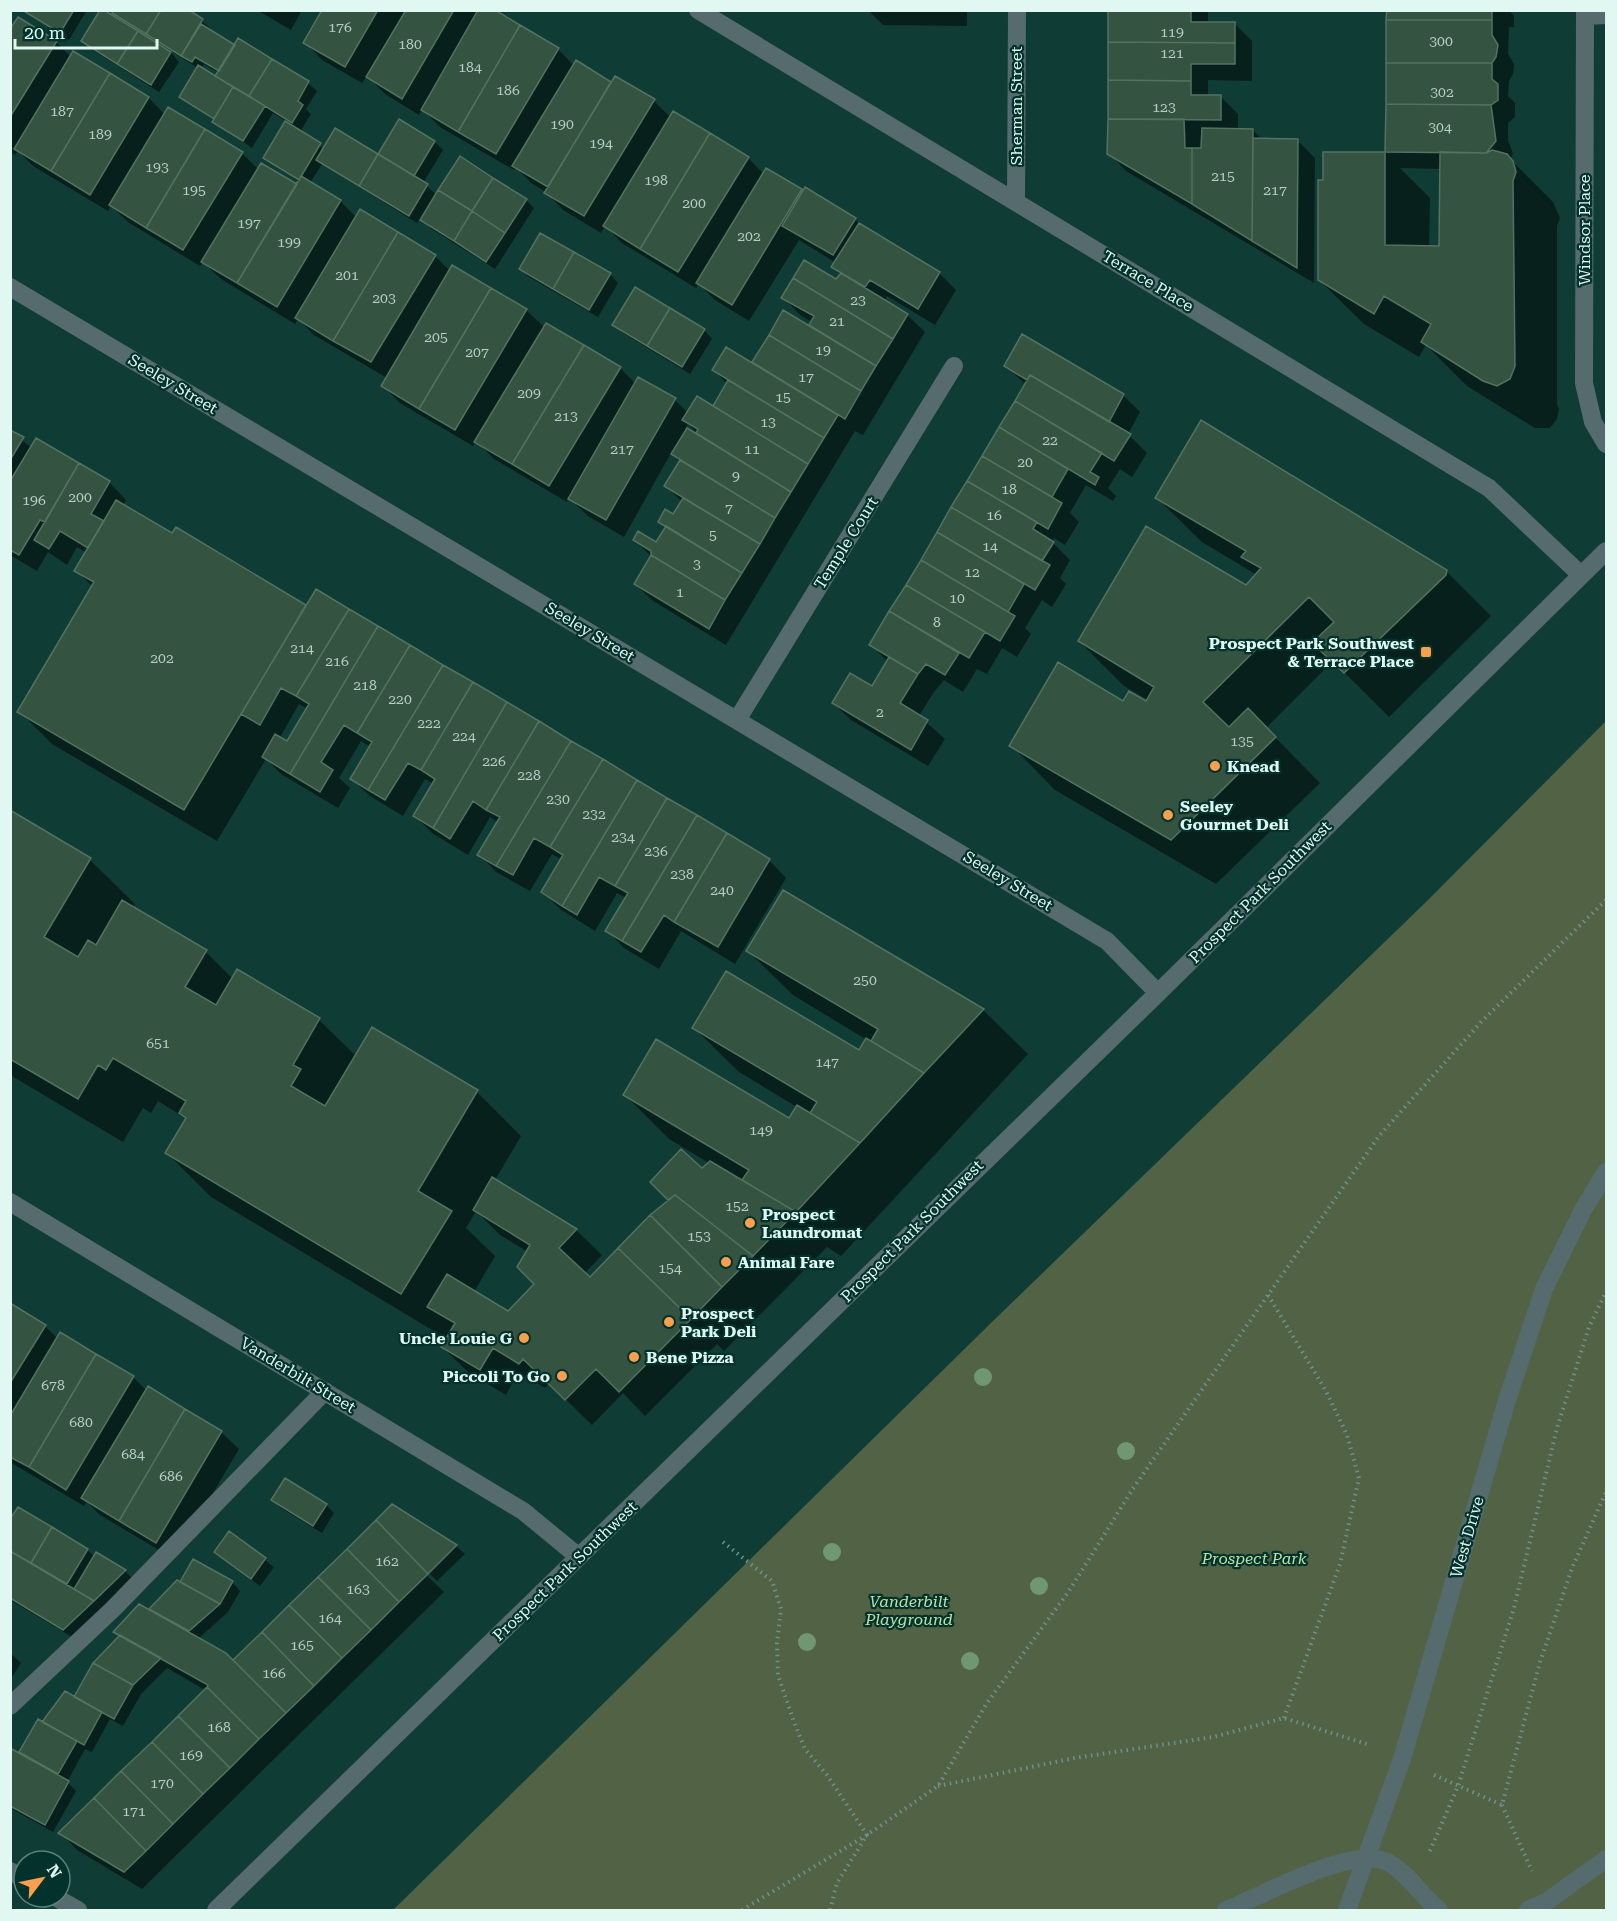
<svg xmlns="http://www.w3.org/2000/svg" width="1617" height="1921" font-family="'Roboto Serif',serif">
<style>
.green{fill:#526345}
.shadow{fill:#0007;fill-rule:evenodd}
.building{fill:#345340;stroke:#52735f;stroke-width:1.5}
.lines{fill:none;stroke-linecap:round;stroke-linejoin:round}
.path{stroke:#6e918b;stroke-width:4;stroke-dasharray:1.5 4.5;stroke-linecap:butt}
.minor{stroke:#556b6e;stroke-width:18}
.tree{fill:#6f9772}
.poi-dot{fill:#fa9f4e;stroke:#02322b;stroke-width:2}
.labels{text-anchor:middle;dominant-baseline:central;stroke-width:4.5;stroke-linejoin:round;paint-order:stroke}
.number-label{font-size:14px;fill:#b6cec6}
.street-label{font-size:16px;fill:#e1f7f2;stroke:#02322b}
.poi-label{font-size:16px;font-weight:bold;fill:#e1f7f2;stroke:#02322b;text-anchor:start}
.park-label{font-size:16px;font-style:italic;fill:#bde1a4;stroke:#02322b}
</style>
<rect width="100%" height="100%" fill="#0f3c35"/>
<path class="green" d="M1606,721V1910H393L994,1320L1427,901Z"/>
<path class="shadow" d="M24,10H87L69,40Z
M186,10L202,21L211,29L209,31L235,47L239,40L308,83L317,91L306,109L311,114L300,132L324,149L378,156L400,121L435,142L443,150L423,183L437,195L526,200L534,208L495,269L430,228L421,218L417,223L322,164L310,183L340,201L357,218L435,256L450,271L526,310L545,328L620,368L636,384L675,400L688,413L713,408L727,384L714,370L752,364L784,312L809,327L812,322L800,315L783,297L837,282L841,275L833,267L836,263L799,240L749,321L715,300L699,284L696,288L622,243L605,226L601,233L563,210L546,192L531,183L516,167L514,170L440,127L422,109L419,115L385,94L367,76L362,83L322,60L305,42L324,10H492L558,49L574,66L576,62L611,84L654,101L671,118L748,158L764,174L855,219L863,227L939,273L956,290L935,325L887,296L885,301L907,315L925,332L863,435L855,431L726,645L653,601L635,584L652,557L634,540L657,544L666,529L659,522L674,516L682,502L666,486L680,462L671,453L624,537L588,516L569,498L567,502L494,459L476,441L473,446L400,403L383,386L387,378L314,335L298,319L295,324L221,279L203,262L200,266L128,222L111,206L108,211L33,166L18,151L15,155L10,152V32L56,42L71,57L149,98L165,115L242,153L259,170L297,186L300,182L264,158L286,121L273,113L252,148L181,97L198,68L169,50L179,62L159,92L91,49L83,41L122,22L113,13ZM204,64L219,73L216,78L201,69ZM688,424L700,436L699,437L685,429Z
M257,10H302L291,30Z
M868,10H967V26L883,25Z
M1110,10H1208V23H1234L1252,41V81L1208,80V97H1221L1238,114V130H1253L1262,140H1297L1315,158L1314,283L1126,171L1109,153Z
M1388,10H1509L1514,16V27H1509L1508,54L1514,64L1513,74L1509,81L1508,96L1515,103V117L1508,123V140L1513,154L1510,159L1553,202L1560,218L1557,226V404L1559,409L1557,419L1550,428H1535L1467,386L1426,345L1419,357L1364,324L1319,280L1324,153H1387ZM1400,168L1441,169V247H1429L1430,198Z
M520,269L610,274L618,283L598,317L529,277Z
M614,325L704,330L712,339L690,374L623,333Z
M1006,366L1123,395L1140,412L1128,434L1147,453L1132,477L1120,469L1108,488L1116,496L1113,501L1086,485L1070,513L1079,522L1065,545L1054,538L1052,542L1070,560L1060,578L1066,584L1052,607L1042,600L1025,628L1031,634L1017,657L1002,648L987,674L977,669L963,692L944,680L934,692L919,716L945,739L928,766L851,720L833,703L872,689L888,662L871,645L1026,385Z
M10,431L32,448L109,482L126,500L123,506L173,535L769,860L786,878L735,964L681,931L659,969L624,948L607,930L626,898L617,893L595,931L560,909L543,892L562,860L552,854L530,891L496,872L479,854L498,822L490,817L468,855L432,833L415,816L434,784L425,779L403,816L370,796L352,779L371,747L361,741L339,778L350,788L338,808L281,774L266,759L217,841L52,744L19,711L93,587L76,570L87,553L77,547L67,565L48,552L37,571L10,555ZM299,704L308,709L287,743L279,739Z
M1157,498L1446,571L1491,616L1389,717L1333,661L1266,728L1320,783L1216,884L1055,790L1011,745L1123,703H1146L1148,700L1124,686L1079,641L1246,587L1257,575L1202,542Z
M10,812L90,860L135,904L133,908L206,952L233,979L238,971L319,1020L356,1056L477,1092L521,1136L495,1180L576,1230L602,1255L584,1274L590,1280L670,1200L652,1182L702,1170L709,1163L669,1139L625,1095L790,1120L797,1107L739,1072L694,1028L860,1052L867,1040L793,995L748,951L783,892L983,1010L1028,1054L841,1256L827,1247L724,1351L717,1344L645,1416L623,1393L592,1425L549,1383L545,1388L518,1372L506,1395L468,1372L442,1347L447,1339L211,1197L167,1153L187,1119L158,1101L151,1113L143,1108L123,1142L10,1075ZM476,1211L500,1235L528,1252L536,1284L509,1312L474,1292L495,1256L466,1228Z
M10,1305L45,1326L58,1339L133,1377L147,1391L148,1388L221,1432L239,1449L174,1559L100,1515L87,1502L84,1506L10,1462Z
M273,1500L326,1505L334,1513L322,1533L281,1508Z
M392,1506L456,1546L465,1554L437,1581L424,1568L421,1570L444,1592L142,1889L77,1850L61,1833L205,1690L167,1668L141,1694L123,1726L110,1719L92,1752L85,1749L67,1782L76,1791L53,1832L10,1808V1749L20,1754L38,1721L43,1724L75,1699L120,1637L115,1632L155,1614L151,1609L232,1582L240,1591L228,1612L198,1639L233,1662Z
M10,1522L87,1550L95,1557L125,1571L133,1579L72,1637L10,1600Z
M229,1533L274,1567L260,1586L216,1552Z
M10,1653L21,1663L10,1680Z"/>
<path class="building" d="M22,10H74L60,33Z
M100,10H104L138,31L117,64L81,41Z
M113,10H161L146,34L112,13Z
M161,10H189L203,19L181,56L146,34Z
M322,10H378L345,67L303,43Z
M406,10H454L402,99L366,77Z
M478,10H495L520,25L458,132L421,110Z
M1108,10H1191V22H1235V43L1108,42Z
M1387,10H1492V20H1386Z
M18,17L57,41L10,117V29Z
M1386,20H1492V35L1498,45L1496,57L1492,63H1386Z
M201,24L235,45L219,71L195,57L192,62L181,56Z
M520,25L559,48L496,154L458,132Z
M138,31L171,52L151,85L117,64Z
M238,38L272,59L249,96L215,76Z
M1108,42L1235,43V64H1191V81L1108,80Z
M73,51L110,73L51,171L14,149Z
M272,59L309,81L298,101L303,105L292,123L249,96Z
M576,60L611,82L548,187L512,166Z
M1386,63H1492V79L1498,84V100L1491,105L1386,104Z
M198,65L233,87L214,119L179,97Z
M110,73L149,97L90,195L51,171Z
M615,76L655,99L584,216L544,193Z
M1108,80L1191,81V95H1221V120L1108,119Z
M233,87L265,106L243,141L212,122Z
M1386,104L1491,105L1496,141L1486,153L1385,152Z
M168,107L205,129L146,228L109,205Z
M673,111L710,133L640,249L603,226Z
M399,119L435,141L414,176L378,154Z
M1108,119H1184L1185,148H1192V204L1107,154Z
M285,121L321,143L299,180L263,158Z
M335,128L378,154L359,186L316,160Z
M1202,128L1253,129L1252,241L1192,204V148H1201Z
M205,129L243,152L183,250L146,228Z
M710,133L749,157L678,272L640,249Z
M1253,138L1298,139L1297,268L1252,241Z
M1492,150L1507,154L1513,161L1516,172L1513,181L1515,366L1510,379L1497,386L1483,381L1421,342L1431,324L1384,296L1374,314L1318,280V180H1323V152H1385V245L1439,246L1440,152L1486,153Z
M378,154L428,184L409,216L359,186Z
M460,156L493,178L472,211L438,190Z
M261,163L297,184L237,283L201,262Z
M766,168L802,189L732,305L696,283Z
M301,176L341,200L277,307L237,283Z
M493,178L527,199L505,233L472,211Z
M805,187L856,218L833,255L782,226Z
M438,190L472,211L454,241L420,220Z
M360,209L398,232L333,341L295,318Z
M472,211L505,233L486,262L454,241Z
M859,223L940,272L918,309L870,280L865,287L831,267Z
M398,232L436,255L371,362L333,341Z
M540,233L574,252L553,289L519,269Z
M574,252L611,273L589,310L553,289Z
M804,260L836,279L841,273L908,314L893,339L793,278Z
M452,265L491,288L419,409L381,386Z
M793,278L893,339L876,366L809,325L814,316L781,298Z
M635,287L670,308L647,346L612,325Z
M491,288L527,309L455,430L419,409Z
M670,308L705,329L682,367L647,346Z
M783,310L876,366L861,391L769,335Z
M546,323L584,345L512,464L474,442Z
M1022,334L1124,394L1109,422L1030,375L1027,380L1004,366Z
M769,335L861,391L845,419L752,362Z
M584,345L621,367L549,486L512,464Z
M726,347L838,415L824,438L712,370Z
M1030,375L1131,434L1114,461L1015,401Z
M638,377L676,398L606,520L568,499Z
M728,380L824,438L808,464L713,406Z
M697,396L808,464L791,492L696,433L698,429L682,420Z
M1015,401L1102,453L1090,472L1099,477L1095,485L999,427Z
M1201,420L1447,570L1446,575L1344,673L1312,643L1334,622L1309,597L1203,702L1229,727L1248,708L1276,737L1171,840L1009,746L1058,662L1123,701L1129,691L1146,701L1154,687L1078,641L1146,526L1246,585L1261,568L1241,557L1246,551L1155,498Z
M999,427L1068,469L1052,497L982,456Z
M687,428L791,492L775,518L671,454Z
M10,430L24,437L10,460Z
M36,438L79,463L45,522L40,520L19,555L10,550V481Z
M982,456L1062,503L1048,529L967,481Z
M680,460L775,518L760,544L664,486Z
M79,463L110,481L91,514L104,521L88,548L60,531L49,549L34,540Z
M967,481L1037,522L1033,529L1054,542L1042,561L951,507Z
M683,498L760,544L742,573L658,522L665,509L673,514Z
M116,500L172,533L176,527L306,605L184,810L17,712L94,582L74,571Z
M951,507L1050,565L1035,590L937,532Z
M666,526L742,573L725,600L651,555V551L633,540L638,531L656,542Z
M937,532L1024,584L1008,612L921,560Z
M651,555L725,600L709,629L634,584Z
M921,560L1015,616L1000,641L906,585Z
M906,585L985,632L969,658L889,611Z
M316,589L349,609L296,696L281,688L260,725L241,714Z
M349,609L378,626L290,774L262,757L275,734L287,741L309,704L296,696Z
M889,611L959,653L945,675L926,664L918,674L869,645Z
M378,626L410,645L357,733L344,725L321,762L333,770L320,792L290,774Z
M410,645L443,665L368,790L350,779L372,742L357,733Z
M889,657L918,674L900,703L928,720L911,750L832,703L850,673L872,686Z
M443,665L473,682L421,770L408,763L385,800L368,790Z
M473,682L507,702L433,828L413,816L435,779L421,770Z
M507,702L539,721L486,810L473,801L450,839L433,828Z
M539,721L571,741L496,866L477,855L500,817L486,810Z
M571,741L603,759L550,847L534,838L513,875L496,866Z
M603,759L637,780L562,906L541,892L563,855L550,847Z
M637,780L667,798L615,886L599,877L577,915L562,906Z
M667,798L697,815L622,941L605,931L628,893L615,886Z
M10,810L91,858L44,937L78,957L88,940L96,945L122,900L207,950L185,987L216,1005L237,969L320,1018L293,1065L301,1069L291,1086L325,1106L372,1027L478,1090L418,1191L452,1211L401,1294L165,1153L186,1118L179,1113L186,1101L113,1058L106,1070L98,1065L78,1099L10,1059Z
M697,815L727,833L674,922L664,915L641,952L622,941Z
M727,833L770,859L718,947L674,922Z
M783,890L984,1009L924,1073L871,1041L878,1029L746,951Z
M726,971L859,1050L866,1038L924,1073L860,1143L810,1113L817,1102L692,1028Z
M656,1039L789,1118L797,1105L860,1143L796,1212L742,1180L749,1170L623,1095Z
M681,1149L702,1168L710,1161L796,1212L753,1256L675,1195L668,1200L650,1182Z
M492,1177L577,1229L559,1248L590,1277L618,1248L691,1319L619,1392L596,1369L565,1400L523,1359L519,1364L493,1348L480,1370L441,1347L455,1323L427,1307L447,1274L508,1311L534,1284L517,1267L530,1245L473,1210Z
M675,1195L753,1256L722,1287L650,1215Z
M650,1215L722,1287L691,1319L618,1248Z
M10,1303L46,1325L10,1383Z
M60,1332L96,1354L29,1467L10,1457V1416Z
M96,1354L134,1376L66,1490L29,1467Z
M148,1386L185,1409L119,1521L81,1498Z
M185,1409L222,1431L156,1543L119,1521Z
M285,1478L327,1504L313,1526L271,1500Z
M392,1504L457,1545L428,1574L376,1520Z
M18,1507L52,1527L31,1563L10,1551V1519Z
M376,1520L428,1574L399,1602L347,1549Z
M52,1527L88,1549L67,1584L31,1563Z
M229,1531L266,1558L251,1579L214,1552Z
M347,1549L399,1602L371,1630L318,1577Z
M10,1551L74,1589L94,1601L63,1630L10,1598Z
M96,1552L126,1570L94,1601L74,1589Z
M193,1559L233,1581L220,1604L180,1582Z
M318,1577L371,1630L342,1658L289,1605Z
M177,1580L220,1604L189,1631L149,1609Z
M139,1604L226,1653L286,1713L259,1739L207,1687L208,1685L113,1632Z
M289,1605L342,1658L314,1686L262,1632Z
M262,1632L314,1686L286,1713L233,1660Z
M120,1635L161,1658L133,1685L93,1663Z
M93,1663L133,1685L114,1719L74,1697Z
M207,1687L259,1739L230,1768L178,1716Z
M65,1691L102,1712L84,1745L42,1722Z
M178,1716L230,1768L203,1794L152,1742Z
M38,1719L77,1741L58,1774L19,1752Z
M152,1742L203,1794L173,1824L121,1771Z
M10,1748L69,1781L45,1825L10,1806Z
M121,1771L173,1824L146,1851L94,1798Z
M94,1798L146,1851L124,1872L58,1833Z"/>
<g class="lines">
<path class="path" d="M1268,1295L1326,1391L1347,1435L1359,1478L1340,1564L1284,1718
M723,1542L772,1581L781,1609L777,1643L778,1675L794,1722L805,1749L827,1775L867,1835L837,1883L830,1910
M1434,1775L1502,1805L1540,1662L1572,1568L1606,1492
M938,1786L1075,1758L1213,1737L1284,1718L1370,1745
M1502,1805L1532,1871
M1430,1851L1458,1786L1514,1608L1557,1428L1589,1327L1606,1292
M742,1910L867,1835L938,1786L987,1703L1069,1591L1134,1487L1379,1136L1482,1021L1606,900"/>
<path class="minor" d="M698,10L1489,488L1581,575
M1585,10L1584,383L1593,422L1606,444
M1585,16L1606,15
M1016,201L1017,10
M10,287L1107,941L1158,993
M737,720L954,366
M10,1202L523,1511L579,1557
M10,1706L113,1609L325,1391
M10,1871L24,1879
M55,1897L78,1910
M216,1910L1158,993L1606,551
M1226,1910C1263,1896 1353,1843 1389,1863C1409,1874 1421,1896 1439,1910
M1347,1910L1402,1759L1507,1400L1544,1289L1584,1208L1606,1172
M1528,1910L1546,1902L1606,1859"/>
</g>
<g class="tree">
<circle cx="983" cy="1377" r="9"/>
<circle cx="1126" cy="1451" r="9"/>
<circle cx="832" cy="1552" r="9"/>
<circle cx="1039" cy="1586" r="9"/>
<circle cx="807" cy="1642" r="9"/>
<circle cx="970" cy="1661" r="9"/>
</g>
<g class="poi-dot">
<rect x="1420" y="646" width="12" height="12" rx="3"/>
<circle cx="1215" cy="766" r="6"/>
<circle cx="1168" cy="815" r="6"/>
<circle cx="750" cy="1223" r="6"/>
<circle cx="726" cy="1262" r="6"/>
<circle cx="669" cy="1322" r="6"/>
<circle cx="524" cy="1338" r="6"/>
<circle cx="634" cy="1357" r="6"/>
<circle cx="562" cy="1376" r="6"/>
</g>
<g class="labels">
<g class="number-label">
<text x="340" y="27">176</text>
<text x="1172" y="32">119</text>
<text x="1441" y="41">300</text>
<text x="410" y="44">180</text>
<text x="1172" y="53">121</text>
<text x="470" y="67">184</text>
<text x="508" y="90">186</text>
<text x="1442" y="92">302</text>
<text x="1164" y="107">123</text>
<text x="62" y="111">187</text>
<text x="562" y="124">190</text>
<text x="1440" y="127">304</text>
<text x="100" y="134">189</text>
<text x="601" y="143">194</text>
<text x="157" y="167">193</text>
<text x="1223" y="176">215</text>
<text x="656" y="180">198</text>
<text x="194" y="190">195</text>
<text x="1275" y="190">217</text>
<text x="694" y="203">200</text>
<text x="249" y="223">197</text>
<text x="749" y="236">202</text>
<text x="289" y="242">199</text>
<text x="347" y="275">201</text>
<text x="384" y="298">203</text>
<text x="858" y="300">23</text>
<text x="837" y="321">21</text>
<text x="436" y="337">205</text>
<text x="823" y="350">19</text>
<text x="477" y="352">207</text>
<text x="806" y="377">17</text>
<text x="529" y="393">209</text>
<text x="783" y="397">15</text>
<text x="566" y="416">213</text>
<text x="768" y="422">13</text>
<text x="1050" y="440">22</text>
<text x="622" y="449">217</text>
<text x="752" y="449">11</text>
<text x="1025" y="462">20</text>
<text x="736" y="476">9</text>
<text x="1009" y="489">18</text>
<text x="80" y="497">200</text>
<text x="34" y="500">196</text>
<text x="729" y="508">7</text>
<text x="994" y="515">16</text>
<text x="713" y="535">5</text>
<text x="990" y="546">14</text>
<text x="697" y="564">3</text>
<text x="972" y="572">12</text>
<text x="680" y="592">1</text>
<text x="957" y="598">10</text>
<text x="937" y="622">8</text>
<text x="302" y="648">214</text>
<text x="162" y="658">202</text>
<text x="337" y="661">216</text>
<text x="365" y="685">218</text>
<text x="400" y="699">220</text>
<text x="880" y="712">2</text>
<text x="429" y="723">222</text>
<text x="464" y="736">224</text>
<text x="1242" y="741">135</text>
<text x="494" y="761">226</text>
<text x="529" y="775">228</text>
<text x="558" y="799">230</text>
<text x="594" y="814">232</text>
<text x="623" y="837">234</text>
<text x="656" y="851">236</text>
<text x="682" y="874">238</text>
<text x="722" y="890">240</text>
<text x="865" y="980">250</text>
<text x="158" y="1043">651</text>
<text x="827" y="1062">147</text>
<text x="761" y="1130">149</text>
<text x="737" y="1206">152</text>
<text x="699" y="1236">153</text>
<text x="670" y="1268">154</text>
<text x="53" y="1385">678</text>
<text x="81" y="1422">680</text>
<text x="133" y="1454">684</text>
<text x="171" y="1476">686</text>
<text x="387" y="1561">162</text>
<text x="358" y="1589">163</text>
<text x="330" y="1618">164</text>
<text x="302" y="1645">165</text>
<text x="274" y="1673">166</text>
<text x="219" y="1727">168</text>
<text x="191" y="1755">169</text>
<text x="162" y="1783">170</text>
<text x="134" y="1811">171</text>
</g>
<g class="street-label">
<text transform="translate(1016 106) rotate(-90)">Sherman Street</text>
<text transform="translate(1584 230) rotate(-90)">Windsor Place</text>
<text transform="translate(1148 281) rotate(31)">Terrace Place</text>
<text transform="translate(173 384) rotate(31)">Seeley Street</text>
<text transform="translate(846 543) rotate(-58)">Temple Court</text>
<text transform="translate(590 632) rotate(31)">Seeley Street</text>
<text transform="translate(1008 881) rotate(31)">Seeley Street</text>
<text transform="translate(1260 892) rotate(-45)">Prospect Park Southwest</text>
<text transform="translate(912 1231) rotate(-45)">Prospect Park Southwest</text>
<text transform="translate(298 1375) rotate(31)">Vanderbilt Street</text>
<text transform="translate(1467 1537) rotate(-74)">West Drive</text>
<text transform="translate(565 1571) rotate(-44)">Prospect Park Southwest</text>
</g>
<g class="poi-label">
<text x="1414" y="643" text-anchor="end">Prospect Park Southwest<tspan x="1414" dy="18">&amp; Terrace Place</tspan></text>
<text x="1227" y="766">Knead</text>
<text x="1180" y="806">Seeley<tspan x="1180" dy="18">Gourmet Deli</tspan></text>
<text x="762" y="1214">Prospect<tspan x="762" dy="18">Laundromat</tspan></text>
<text x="738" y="1262">Animal Fare</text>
<text x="681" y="1313">Prospect<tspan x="681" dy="18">Park Deli</tspan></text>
<text x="512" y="1338" text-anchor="end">Uncle Louie G</text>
<text x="646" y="1357">Bene Pizza</text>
<text x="550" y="1376" text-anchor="end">Piccoli To Go</text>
</g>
<g class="park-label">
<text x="1254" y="1558">Prospect Park</text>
<text x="909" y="1601">Vanderbilt<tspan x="909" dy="18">Playground</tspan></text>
</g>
</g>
<rect width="1617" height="1921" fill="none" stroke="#e1f7f2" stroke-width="24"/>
<g transform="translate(42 1879) rotate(58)"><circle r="28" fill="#02322b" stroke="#5b817b" stroke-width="1.5"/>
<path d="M0-4.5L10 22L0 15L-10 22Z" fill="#fa9f4e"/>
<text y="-9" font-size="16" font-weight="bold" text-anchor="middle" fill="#e1f7f2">N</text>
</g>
<path d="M15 39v9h142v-9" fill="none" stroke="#e1f7f2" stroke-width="3"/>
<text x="24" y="39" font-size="18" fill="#e1f7f2" stroke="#02322b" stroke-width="4.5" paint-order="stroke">20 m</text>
</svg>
